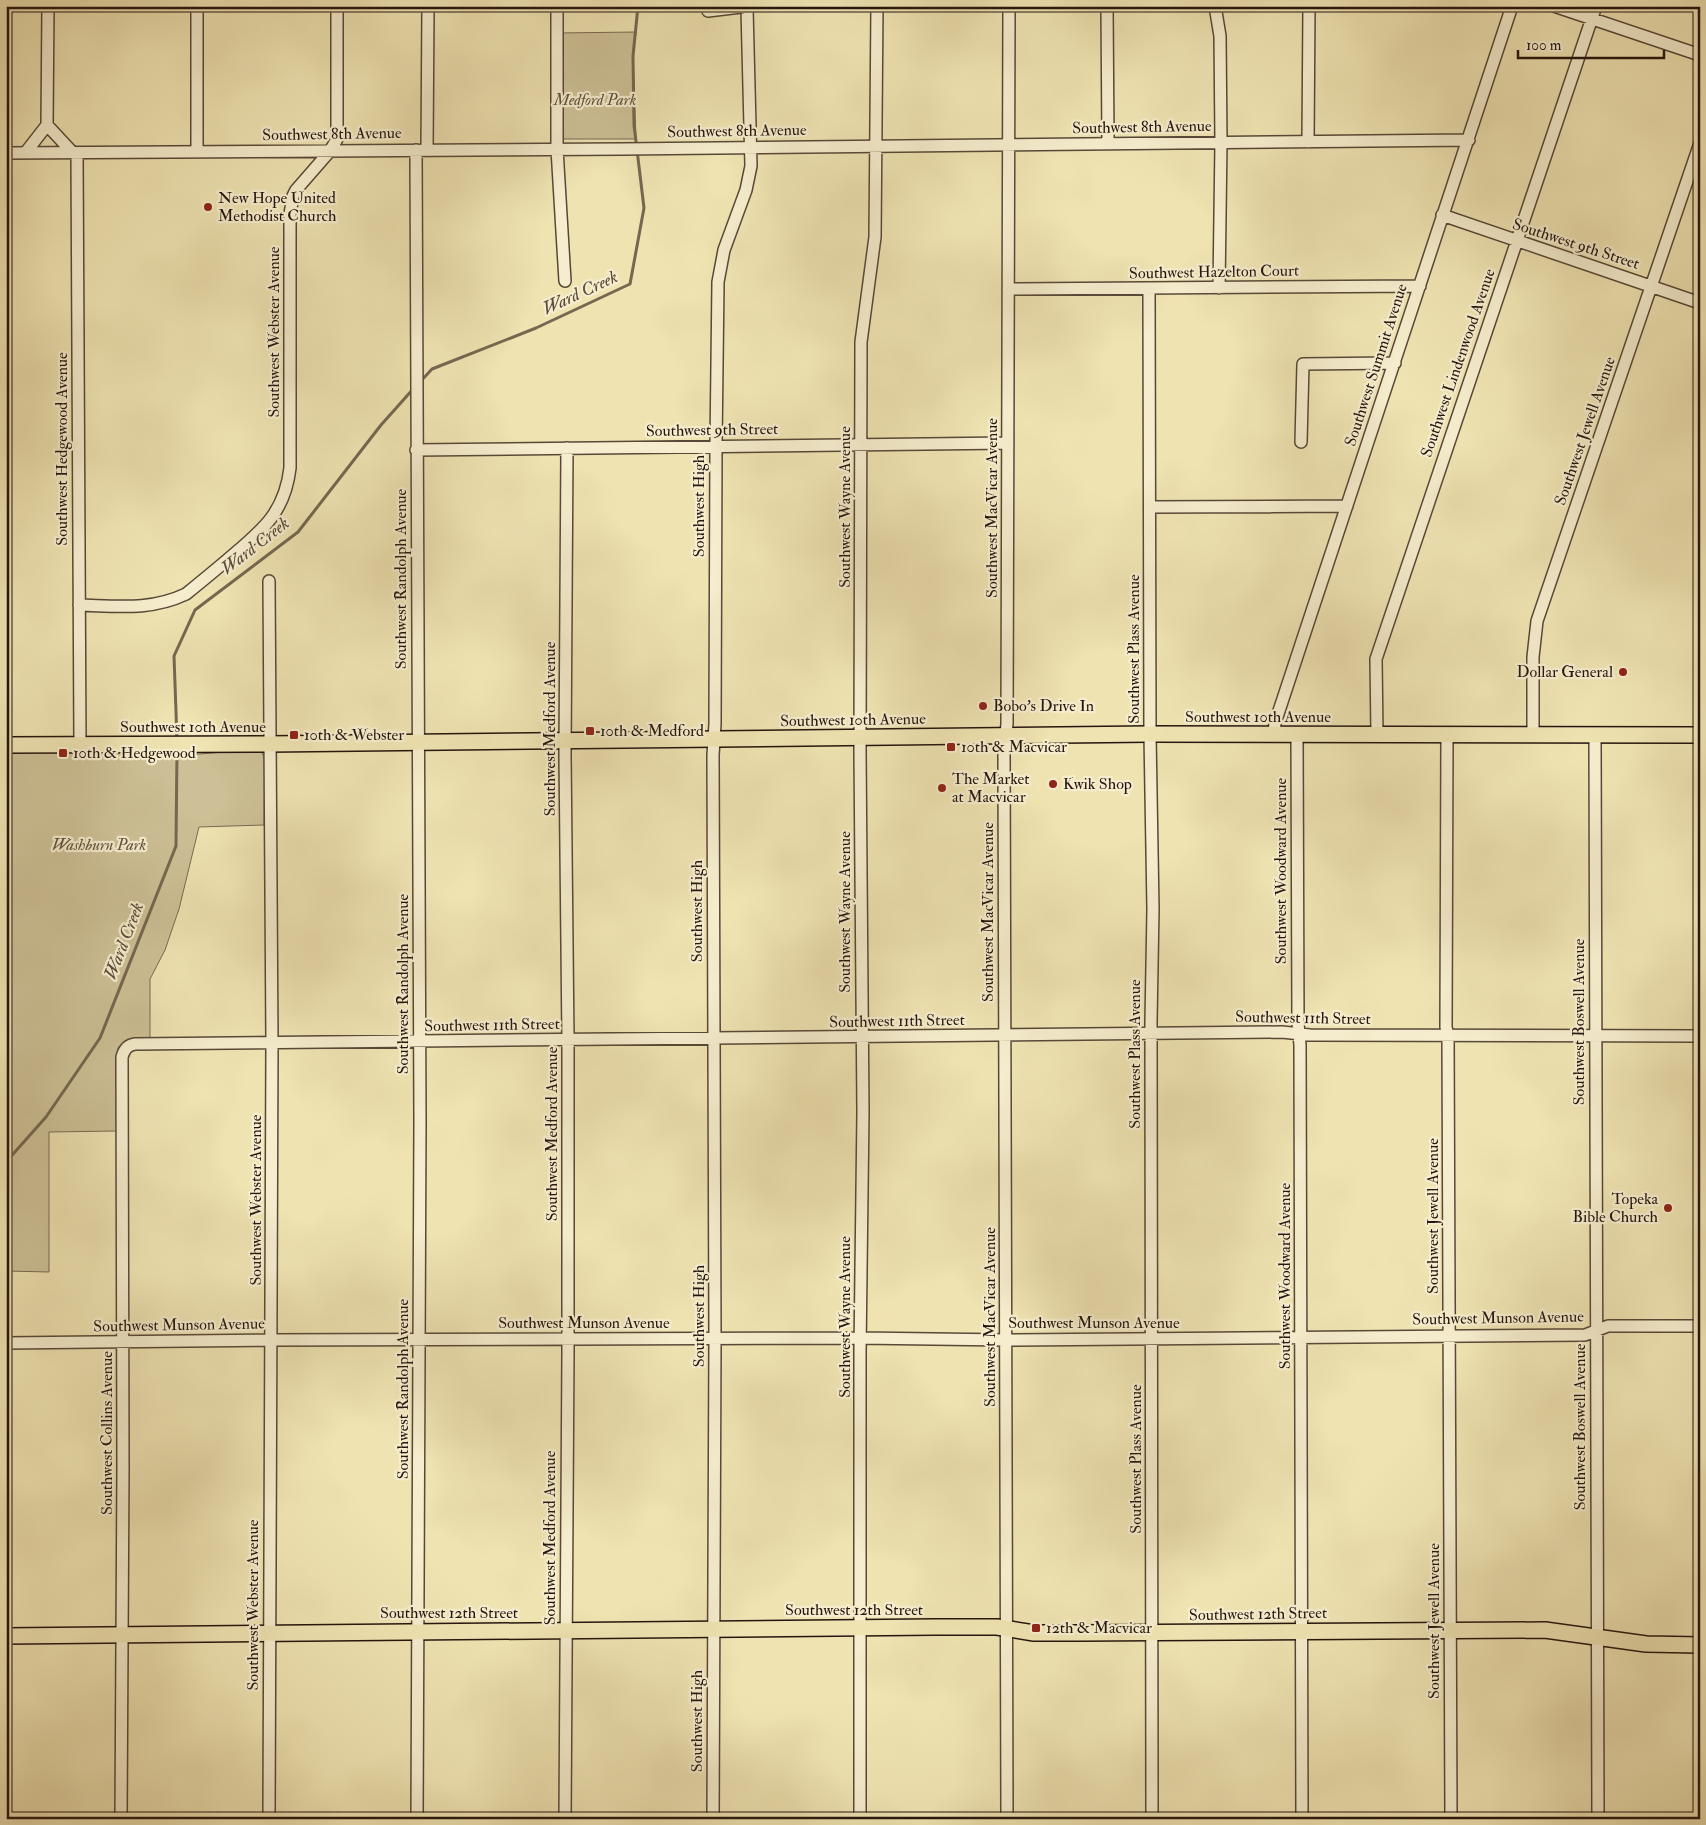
<svg xmlns="http://www.w3.org/2000/svg" width="1706" height="1825" font-family="'IM FELL Double Pica',serif">
<style>
.green{fill:#cdc096;stroke:#796a52}
.lines{fill:none;stroke-linecap:round;stroke-linejoin:round}
.stream{stroke:#756750;stroke-width:3}
.minor-casing{stroke:#584838;stroke-width:14}
.major-casing{stroke:#25150f;stroke-width:18}
.minor{stroke:#f5edcd;stroke-width:11}
.major{stroke:#efe3b2;stroke-width:15}
.poi-dot{fill:#8f2418;stroke:#f5edcd;stroke-width:2}
.labels{text-anchor:middle;dominant-baseline:central;stroke-width:4.5;stroke-linejoin:round;paint-order:stroke}
.park-label{font-size:16px;font-style:italic;fill:#60513e;stroke:#f5edcd}
.street-label{font-size:16px;fill:#25150f;stroke:#f5edcd}
.poi-label{font-size:16px;fill:#25150f;stroke:#f5edcd;text-anchor:start}
.water-label{font-size:18px;font-style:italic;fill:#5a4b3a;stroke:#f5edcd}
</style>
<rect width="100%" height="100%" fill="#efe3b2"/>
<filter id="stains"><feTurbulence type="fractalNoise" baseFrequency=".004" numOctaves="4"/><feColorMatrix values="0 0 0 0 .2 0 0 0 0 .09 0 0 0 0 .02 0 0 0 .5 -.17"/></filter>
<radialGradient id="worn" r=".72"><stop offset=".6" stop-color="#630" stop-opacity="0"/><stop offset="1" stop-color="#630" stop-opacity=".3"/></radialGradient>
<path class="green" d="M636,32L633,56L636,139H557V33Z
M235,751H261L265,759L264,825L199,827L179,909L165,950L150,979V1038C137,1038 127,1036 118,1048L117,1131L49,1132V1272L6,1271V752H110L200,754Z"/>
<g class="lines">
<path class="stream" d="M420,382L432,369L536,328L630,284L644,208L634,125L633,56L638,6
M177,740L174,656L195,610L298,532L381,425L414,388
M6,1162L46,1117L100,1038L176,846L177,749"/>
<g class="minor-casing">
<path id="minor" d="M557,6V149L565,281
M1107,6L1108,143
M1215,6L1220,36L1221,142L1219,288
M1554,6L1700,55
M708,11L741,7L747,9
M47,125L73,153
M1308,142L1309,6
M416,150L420,1121L417,1819
M427,150L428,6
M26,152L47,125L48,6
M197,152V6
M6,153L622,149L1469,140
M77,153L80,745
M1442,215L1700,303
M1008,289L1420,286
M1149,289L1150,734L1153,909L1151,1022L1152,1819
M1301,442L1303,364L1395,363
M416,450L1008,443
M1150,507L1347,506
M79,605C117,606 150,611 186,594C202,581 218,568 233,555C264,529 285,511 290,468V214L293,196L296,190L330,151L337,139V6
M1274,734L1275,723L1512,6
M1297,734L1298,1023L1300,1045L1302,1819
M1377,734L1376,659L1596,6
M1447,734L1446,1027L1448,1036L1451,1819
M1533,736V657L1537,621L1700,143
M1595,736L1598,1819
M6,1343L272,1340L860,1338L1006,1340L1585,1335L1608,1326H1700
M121,1819L123,1466L122,1057C124,1050 127,1045 135,1044L1282,1032L1310,1035L1700,1036
M269,1819L272,1043L269,581
M565,1819L568,1351V1040L565,754L567,448
M713,1819L715,1338L713,755L715,724L716,446L718,282L724,250L746,190L751,166L747,9
M860,1819V1351L863,1112L860,752L861,342L875,237L877,6
M1007,1819L1004,751L1007,724L1009,6"/>
</g>
<g class="major-casing">
<path id="major" d="M6,745L269,744L1150,734L1700,735
M6,1636L934,1627H997L1034,1633H1079L1545,1630L1646,1644L1700,1645"/>
</g>
<use href="#minor" class="minor"/>
<use href="#major" class="major"/>
</g>
<g class="poi-dot">
<circle cx="208" cy="207" r="5"/>
<circle cx="1623" cy="672" r="5"/>
<circle cx="983" cy="706" r="5"/>
<rect x="585" y="726" width="10" height="10" rx="2.5"/>
<rect x="289" y="730" width="10" height="10" rx="2.5"/>
<rect x="946" y="742" width="10" height="10" rx="2.5"/>
<rect x="58" y="748" width="10" height="10" rx="2.5"/>
<circle cx="1053" cy="784" r="5"/>
<circle cx="942" cy="788" r="5"/>
<circle cx="1668" cy="1208" r="5"/>
<rect x="1031" y="1623" width="10" height="10" rx="2.5"/>
</g>
<g class="labels">
<g class="park-label">
<text x="595" y="100">Medford Park</text>
<text x="99" y="845">Washburn Park</text>
</g>
<g class="street-label">
<text transform="translate(1142 127) rotate(-1)">Southwest 8th Avenue</text>
<text transform="translate(737 131) rotate(-1)">Southwest 8th Avenue</text>
<text transform="translate(332 134) rotate(-1)">Southwest 8th Avenue</text>
<text transform="translate(1576 244) rotate(18)">Southwest 9th Street</text>
<text transform="translate(1214 272) rotate(-1)">Southwest Hazelton Court</text>
<text transform="translate(274 332) rotate(-90)">Southwest Webster Avenue</text>
<text transform="translate(1458 363) rotate(-71)">Southwest Lindenwood Avenue</text>
<text transform="translate(1376 365) rotate(-72)">Southwest Summit Avenue</text>
<text transform="translate(712 430) rotate(-1)">Southwest 9th Street</text>
<text transform="translate(1585 431) rotate(-71)">Southwest Jewell Avenue</text>
<text transform="translate(62 449) rotate(-90)">Southwest Hedgewood Avenue</text>
<text transform="translate(699 506) rotate(-90)">Southwest High</text>
<text transform="translate(845 507) rotate(-90)">Southwest Wayne Avenue</text>
<text transform="translate(992 508) rotate(-90)">Southwest MacVicar Avenue</text>
<text transform="translate(401 579) rotate(-90)">Southwest Randolph Avenue</text>
<text transform="translate(1134 649) rotate(-90)">Southwest Plass Avenue</text>
<text x="1258" y="717">Southwest 10th Avenue</text>
<text transform="translate(853 720) rotate(-1)">Southwest 10th Avenue</text>
<text x="193" y="727">Southwest 10th Avenue</text>
<text transform="translate(550 729) rotate(-90)">Southwest Medford Avenue</text>
<text transform="translate(1281 871) rotate(-90)">Southwest Woodward Avenue</text>
<text transform="translate(697 911) rotate(-90)">Southwest High</text>
<text transform="translate(845 912) rotate(-90)">Southwest Wayne Avenue</text>
<text transform="translate(988 912) rotate(-90)">Southwest MacVicar Avenue</text>
<text transform="translate(403 984) rotate(-90)">Southwest Randolph Avenue</text>
<text transform="translate(1303 1018) rotate(1)">Southwest 11th Street</text>
<text transform="translate(897 1021) rotate(-1)">Southwest 11th Street</text>
<text transform="translate(1579 1022) rotate(-90)">Southwest Boswell Avenue</text>
<text transform="translate(492 1025) rotate(-1)">Southwest 11th Street</text>
<text transform="translate(1135 1054) rotate(-90)">Southwest Plass Avenue</text>
<text transform="translate(552 1134) rotate(-90)">Southwest Medford Avenue</text>
<text transform="translate(256 1200) rotate(-90)">Southwest Webster Avenue</text>
<text transform="translate(1433 1216) rotate(-90)">Southwest Jewell Avenue</text>
<text transform="translate(1285 1276) rotate(-90)">Southwest Woodward Avenue</text>
<text transform="translate(699 1316) rotate(-90)">Southwest High</text>
<text transform="translate(845 1317) rotate(-90)">Southwest Wayne Avenue</text>
<text transform="translate(990 1317) rotate(-90)">Southwest MacVicar Avenue</text>
<text transform="translate(1498 1318) rotate(-1)">Southwest Munson Avenue</text>
<text x="584" y="1323">Southwest Munson Avenue</text>
<text x="1094" y="1323">Southwest Munson Avenue</text>
<text transform="translate(179 1325) rotate(-1)">Southwest Munson Avenue</text>
<text transform="translate(403 1389) rotate(-90)">Southwest Randolph Avenue</text>
<text transform="translate(1580 1427) rotate(-90)">Southwest Boswell Avenue</text>
<text transform="translate(107 1433) rotate(-90)">Southwest Collins Avenue</text>
<text transform="translate(1136 1459) rotate(-90)">Southwest Plass Avenue</text>
<text transform="translate(550 1538) rotate(-90)">Southwest Medford Avenue</text>
<text transform="translate(253 1605) rotate(-90)">Southwest Webster Avenue</text>
<text x="854" y="1610">Southwest 12th Street</text>
<text x="449" y="1613">Southwest 12th Street</text>
<text transform="translate(1258 1614) rotate(-1)">Southwest 12th Street</text>
<text transform="translate(1434 1621) rotate(-90)">Southwest Jewell Avenue</text>
<text transform="translate(697 1721) rotate(-90)">Southwest High</text>
</g>
<g class="poi-label">
<text x="218" y="198">New Hope United<tspan x="218" dy="18">Methodist Church</tspan></text>
<text x="1613" y="672" text-anchor="end">Dollar General</text>
<text x="993" y="706">Bobo's Drive In</text>
<text x="600" y="731">10th &amp; Medford</text>
<text x="304" y="735">10th &amp; Webster</text>
<text x="961" y="747">10th &amp; Macvicar</text>
<text x="73" y="753">10th &amp; Hedgewood</text>
<text x="952" y="779">The Market<tspan x="952" dy="18">at Macvicar</tspan></text>
<text x="1063" y="784">Kwik Shop</text>
<text x="1658" y="1199" text-anchor="end">Topeka<tspan x="1658" dy="18">Bible Church</tspan></text>
<text x="1046" y="1628">12th &amp; Macvicar</text>
</g>
<g class="water-label">
<text transform="translate(580 293) rotate(-25)">Ward Creek</text>
<text transform="translate(255 546) rotate(-38)">Ward Creek</text>
<text transform="translate(124 941) rotate(-69)">Ward Creek</text>
</g>
</g>
<rect width="1706" height="1825" fill="none" stroke="#efe3b2" stroke-width="25"/>
<rect x="8" y="8" width="1691" height="1810" fill="none" stroke="#25150f" stroke-width="2.5"/>
<rect x="12" y="12" width="1681" height="1800" fill="none" stroke="#25150f"/>
<path d="M1518 50v8h146v-8" fill="none" stroke="#25150f" stroke-width="2.5"/>
<text x="1526" y="50" font-size="15" fill="#25150f" stroke="#f5edcd" stroke-width="4" paint-order="stroke">100 m</text>
<rect width="100%" height="100%" filter="url(#stains)"/>
<rect width="100%" height="100%" fill="url(#worn)"/>
</svg>
